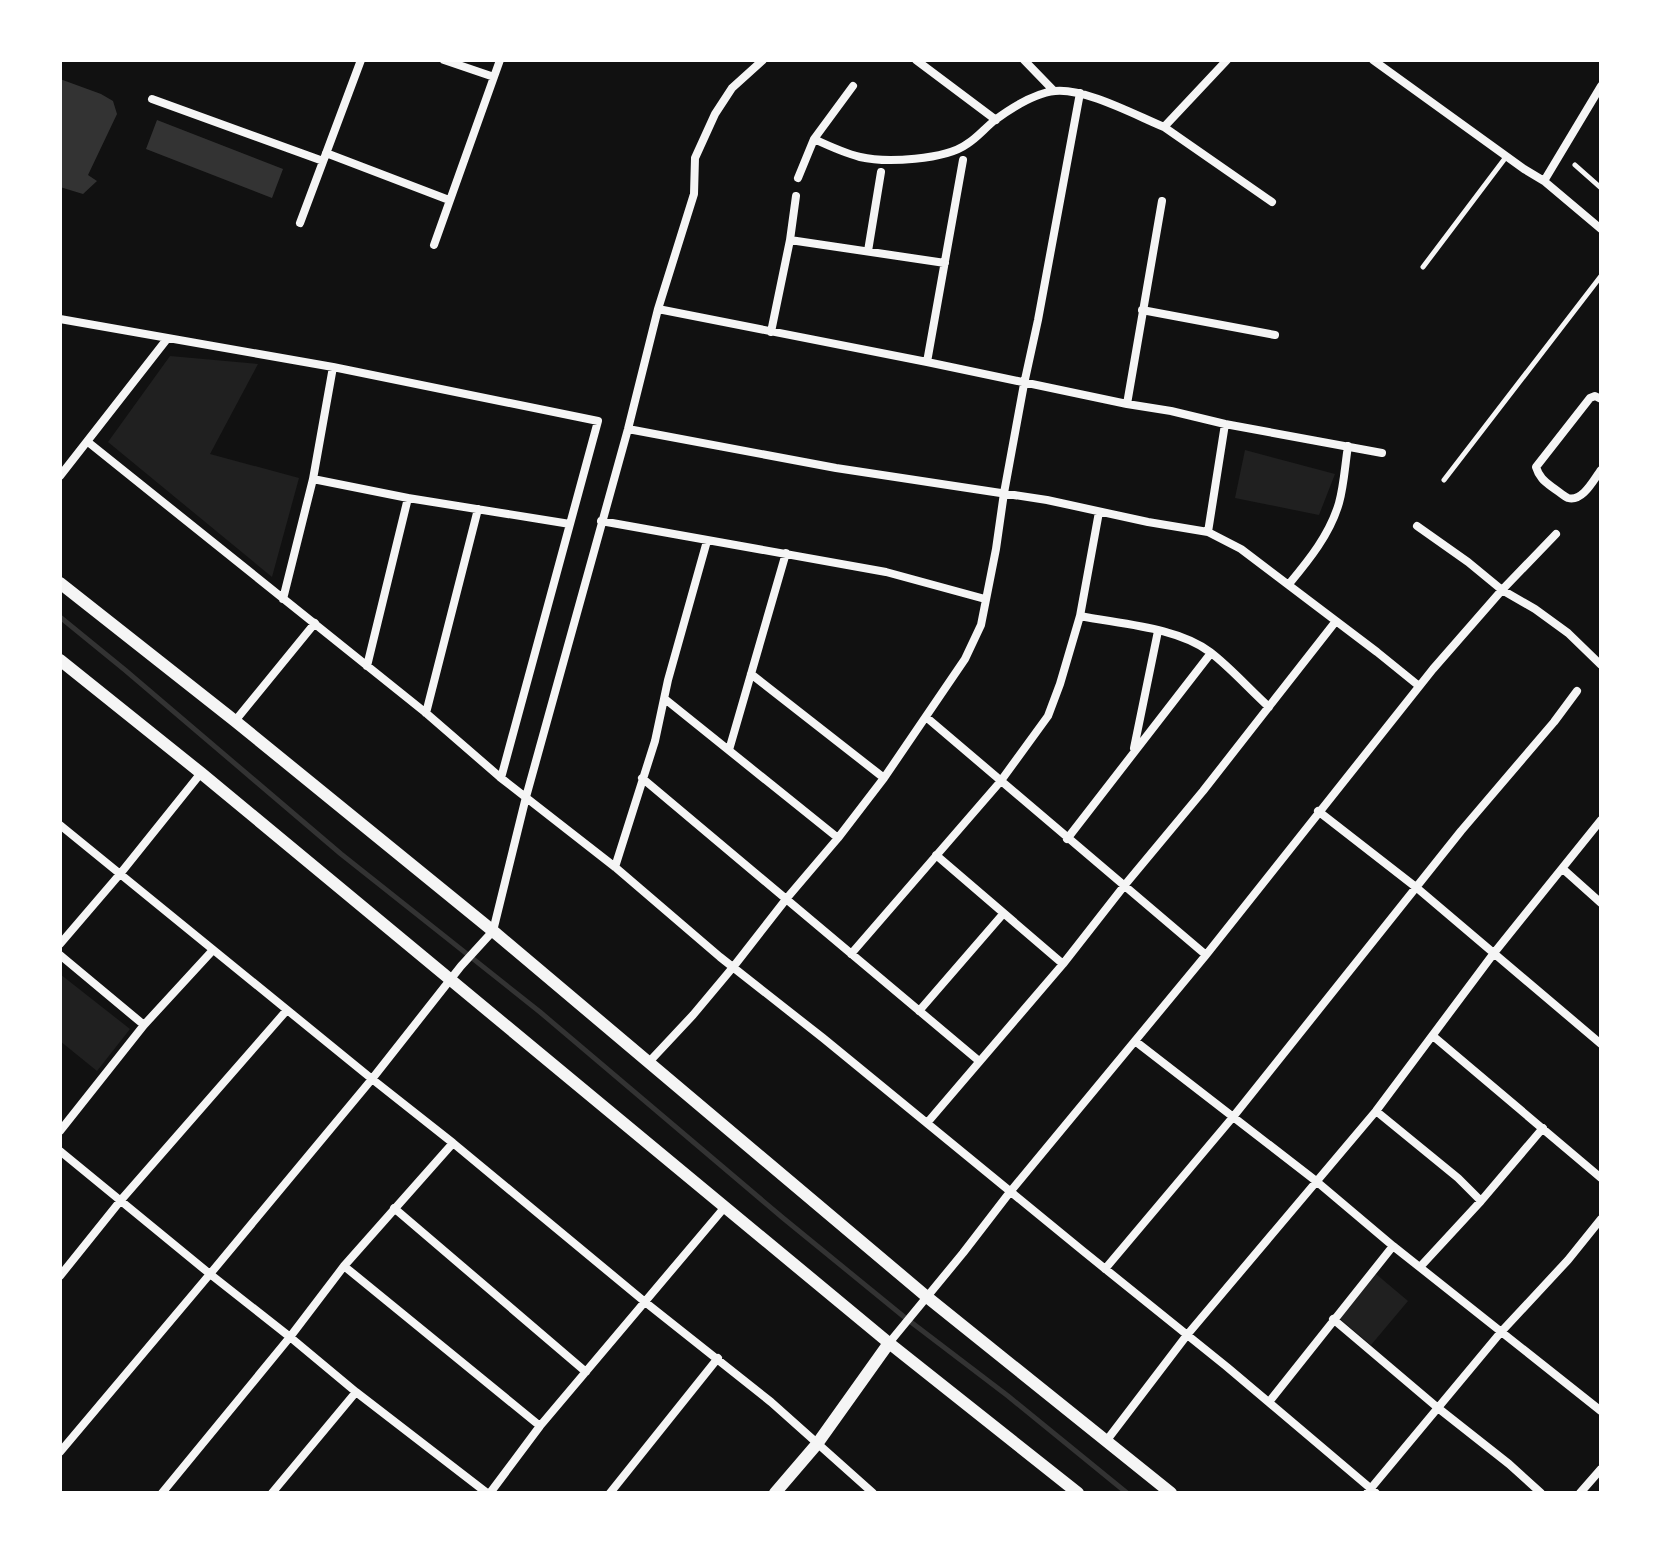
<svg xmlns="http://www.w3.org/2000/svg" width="1661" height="1553" font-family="Roboto,sans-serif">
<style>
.green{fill:#202020}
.water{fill:#333}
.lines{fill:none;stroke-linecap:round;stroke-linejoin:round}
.stream{stroke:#333;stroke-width:5}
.service{stroke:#f5f5f5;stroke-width:5}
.minor{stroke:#f5f5f5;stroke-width:8}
.tertiary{stroke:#f5f5f5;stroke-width:12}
</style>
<rect width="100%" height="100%" fill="#111"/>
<path class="green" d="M170,356L258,364L210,454L299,478L272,577L108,442Z
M1245,450L1335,474L1319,515L1235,498Z
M60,974L130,1029L97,1071L60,1041Z
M1376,1274L1408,1301L1371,1345L1339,1318Z"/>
<path class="water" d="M60,79L101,94L113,101L117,114L88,175L97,181L83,194L60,187Z
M157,120L283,169L272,198L146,149Z"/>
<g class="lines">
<path class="stream" d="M60,617L125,670L341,854L540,1012L783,1218L903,1316L1008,1396L1127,1493"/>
<path class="service" d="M1575,165L1601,188
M1423,267L1506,157
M1444,480L1601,276"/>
<path class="minor" d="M444,60L494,77
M916,60L996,120
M1024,60L1054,91
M1227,60L1164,127L1272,202
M1373,60L1524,169L1544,181L1601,229
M152,99L323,161
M814,139L853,86
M326,153L449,200
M798,178L814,139C829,146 844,153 860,157C886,163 945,160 967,144C977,138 985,128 995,120C1010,109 1035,93 1055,91C1085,88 1135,115 1164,127
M1544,181L1601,86
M300,223L361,60
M790,240L796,196
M434,245L500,60
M868,251L881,172
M658,309L927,362L1127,404L1171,411L1225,424L1382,453
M1142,310L1275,335
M60,319L333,367L598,421L501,778
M771,332L790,240L945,263
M927,362L963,160
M1601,399L1595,396L1590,398L1536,467C1539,477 1544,481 1552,487C1557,490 1563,496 1568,498C1583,502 1594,479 1601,470
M1127,404L1162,201
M1225,424L1208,532L1241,549L1377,652L1419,686
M628,429L836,468L1047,500L1148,522L1208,532
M88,442L426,713L501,778L615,867L720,957L823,1038L1083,1251L1227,1367L1376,1493
M60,476L167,339
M313,479L408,498L570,524
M601,521L886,572L985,599
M1417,526L1468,562L1502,590L1535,609L1568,633L1601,665
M1289,584C1309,560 1330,534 1339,503C1344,485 1345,465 1348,446
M283,599L313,479L333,367
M1080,616C1120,624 1177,627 1210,652C1231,668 1249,689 1269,707
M367,666L408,498
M751,674L884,778
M665,699L838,838
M426,713L478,509
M926,717L1206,955
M235,721L315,623
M1134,748L1158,631
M729,750L786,553
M642,778L979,1061
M1318,811L1417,888L1601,1044
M60,825L372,1079L453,1143L645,1302L771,1402L873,1493
M1067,839L1211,653
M936,855L1063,964
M615,867L655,741L668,680L707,541
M1563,869L1601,903
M60,944L120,874L201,773
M851,954L1000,782L1048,716L1060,684L1080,616L1099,512
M60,955L144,1025
M919,1011L1003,914
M1433,1036L1601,1178
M1135,1041L1316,1181L1393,1246L1601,1411
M649,1062L693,1015L734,966L787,898L838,838L884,778L965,659L981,625L996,549L1004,493L1024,384L1038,320L1080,93
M1376,1111L1458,1178L1481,1201
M927,1123L1063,964L1124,886L1203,791L1336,621
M60,1131L144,1025L213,950
M60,1151L210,1274L290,1337L356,1392L487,1493
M394,1208L586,1372
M344,1266L540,1426
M1420,1267L1481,1201L1543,1128
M1105,1269L1233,1117L1461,831L1554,722L1577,691
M60,1276L121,1200L287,1010
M1333,1319L1438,1408L1509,1464L1541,1493
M889,1343L963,1253L1010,1192L1206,955L1433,669L1502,590L1556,534
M1269,1402L1393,1246
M1107,1440L1187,1335L1376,1111L1494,953L1601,820
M60,1452L210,1274L372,1079L461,966L493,931L526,797L628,429L658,309L694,194L695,158L715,114L732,88L763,60
M162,1493L290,1337L344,1266L453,1143
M272,1493L356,1392
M490,1493L540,1426L724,1208
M610,1493L718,1358
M1367,1493L1501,1332L1568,1260L1601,1219
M1580,1493L1601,1469"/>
<path class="tertiary" d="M60,583L235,721L493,931L927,1297L1171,1493
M60,660L201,773L889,1343L1078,1493
M775,1493L817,1444L889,1343"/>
</g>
<rect width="1661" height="1553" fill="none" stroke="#ffffff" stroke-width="124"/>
</svg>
